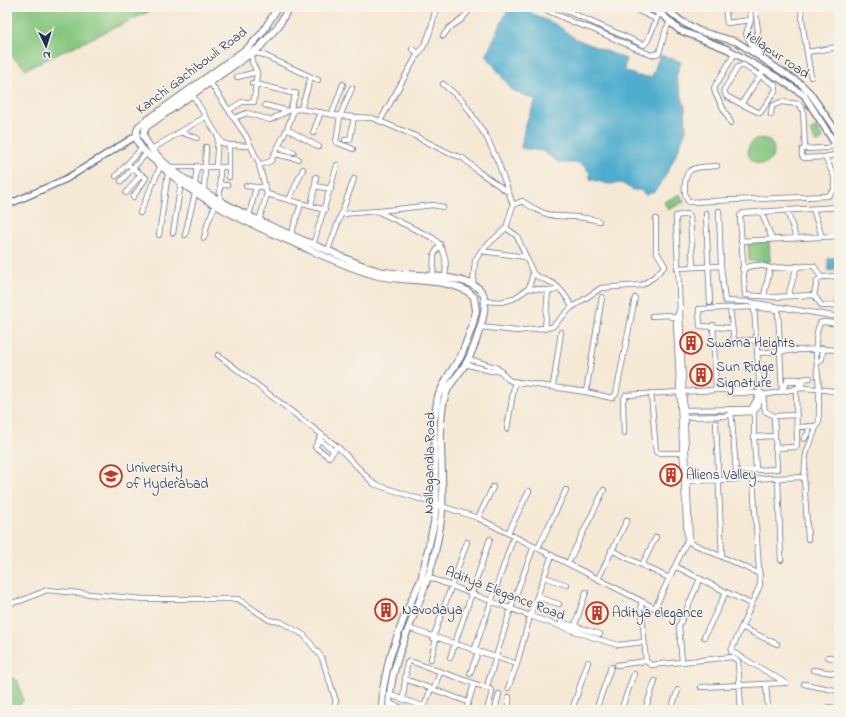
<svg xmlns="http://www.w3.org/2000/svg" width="846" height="717" font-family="'Indie Flower',sans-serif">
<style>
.green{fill:#85c67f;stroke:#507a6e}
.water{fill:#4faece;stroke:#356e96}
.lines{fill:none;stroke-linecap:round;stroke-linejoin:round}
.minor-casing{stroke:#677087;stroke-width:6}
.tertiary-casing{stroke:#677087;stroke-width:8}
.secondary-casing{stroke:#677087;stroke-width:8}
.minor{stroke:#fff;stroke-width:4.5}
.tertiary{stroke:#fff;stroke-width:5.5}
.secondary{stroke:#fff;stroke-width:6}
.labels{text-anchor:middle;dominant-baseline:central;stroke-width:3;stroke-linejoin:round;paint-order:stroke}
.street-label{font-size:14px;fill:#1b2f5e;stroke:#f7f3e8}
.poi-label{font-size:14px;fill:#1b2f5e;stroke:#f7f3e8;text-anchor:start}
</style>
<rect width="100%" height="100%" fill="#f7f3e8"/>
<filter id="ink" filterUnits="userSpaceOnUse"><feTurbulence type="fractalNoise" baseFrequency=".025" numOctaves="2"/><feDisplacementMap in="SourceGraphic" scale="8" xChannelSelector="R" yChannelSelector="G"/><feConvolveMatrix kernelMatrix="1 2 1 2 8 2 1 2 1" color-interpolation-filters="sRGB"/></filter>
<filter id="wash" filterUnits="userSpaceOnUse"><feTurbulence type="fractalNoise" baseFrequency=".012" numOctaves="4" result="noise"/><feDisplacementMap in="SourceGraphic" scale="16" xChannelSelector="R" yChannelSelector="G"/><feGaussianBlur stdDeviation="0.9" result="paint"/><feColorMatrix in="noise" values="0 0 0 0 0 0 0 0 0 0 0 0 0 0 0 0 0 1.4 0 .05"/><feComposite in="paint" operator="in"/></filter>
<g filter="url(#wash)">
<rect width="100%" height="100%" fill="#f5e8d4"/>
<path class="green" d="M7,7H159L26,69L7,52Z
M816,127L823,139L816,143L810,131Z
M748 151a13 13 0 1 1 26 0a13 13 0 1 1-26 0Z
M680,194L684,202L668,210L664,202Z
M769,241L770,262L749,261L748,244Z
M7,675L18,681L23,700L18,708H7Z"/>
<path class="water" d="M509,7L527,8L534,15L555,24L576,39L626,59L624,70L637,76L652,77L660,55L681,62L676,77L685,107L686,130L677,153L663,180L655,191L646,195L640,190H633L621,183L609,184L590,179V173L580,163H560L542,151L521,148L525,125L536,100L512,90L486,55Z
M828,258H836V261H839V264L836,265L837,270L828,271Z"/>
</g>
<g filter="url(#ink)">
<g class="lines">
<g class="minor-casing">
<path id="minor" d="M547,7L548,11C562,16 576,25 590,28L651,55L659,53L666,29L670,22
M558,7L644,45L648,40L659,13
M631,7L656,19
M725,7L727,23L751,20
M750,7L751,20L746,34L755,52
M755,7L758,31L754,39L761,56
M801,7L803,28L811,77
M673,14L675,7
M443,36L449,28L461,20L472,7
M412,49L419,53
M807,52L839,47
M237,77L257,72
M209,81L246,136L258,161L267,194L259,221
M252,83L296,94
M443,84L463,101L487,138L498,162L513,205L506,228L481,251L475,261L473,284
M352,88L340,116L336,142L353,149
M192,94L222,143L229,145L251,146
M741,104L760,113L776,90L775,85L743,65L738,67L724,90L726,96L741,104L760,76L764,70
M265,105L288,111
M301,109L311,77
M229,110L242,102H254L257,72L252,62V53L261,54L318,80
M290,110L296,93
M332,114L343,84
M771,115L772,106L781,102L799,104L803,110L805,148
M234,118L247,113L270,120L290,110L301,109L340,116L372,118L411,134L449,153L463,158L479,172L508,192
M380,121L416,57C429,42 432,26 436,7
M731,123L715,93L714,88L735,53
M287,129L319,147
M180,132L197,138
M313,133L321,112
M345,140H350L354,117
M836,145L826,148L804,149L802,150V156L804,158L825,157L839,154
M278,147L294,152
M152,149L205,117
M274,154L298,159
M127,164L146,178L133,197
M259,165L271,161L287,129L294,110
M216,166L218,137
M717,166C710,167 697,166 691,170C683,175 683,196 689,202L828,196L834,190V176L825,157
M170,167H229V177
M229,167V145
M116,176L142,148
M121,181L147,153
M195,185L197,166
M220,185H227
M246,186L256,187
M315,186L316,177
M204,191L206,147
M126,193L141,174
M267,194L325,210
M220,200V167
M289,200L303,169
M513,205L522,201C533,208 544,215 557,216C573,217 583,216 599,221
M311,206L315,186L331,189
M839,207L743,213L740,216L745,295L774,297L814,295L822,306L839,305
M813,209L822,237
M787,210L796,238
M379,211L433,205L443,207
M719,211L721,266L725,301L749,302L839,317
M761,211L772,239
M140,213L161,165
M706,213L710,303
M342,214L377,211L433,238C446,249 447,262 445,278
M249,216L256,187H265
M173,233L181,183
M159,235L168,173
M185,235L195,193
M291,235L301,204
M204,238L208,222L215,206
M741,241L839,236
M313,245L337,165
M328,250L354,179
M481,251L526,257L517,236L506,228
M677,268L721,266
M742,269C751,265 761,264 770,268L811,266H814L821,277L839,276
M533,273C539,280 547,279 554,284C561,289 568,299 572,307
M433,276L434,255L440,244
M529,288L552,291L558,289
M814,295L817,281L821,277
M764,296L770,268
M788,296L797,266
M485,301L501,302L513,299L529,288L533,273L526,257
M837,305L839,296
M730,308L734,341L756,340
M652,316L670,315L671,317H676
M839,324L825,322L820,323C812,339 818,370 819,389L839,392
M713,325L716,390
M480,327L517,331L552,327L571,308L601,288L642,285L654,277L665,266L656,251V219
M731,328L700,326L699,309L754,307
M545,329L548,290
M782,348H793L795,351
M757,353C785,352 812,347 839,350
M218,355L339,448L374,484L478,518L655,608L687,541L676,323L679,310
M468,359C477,362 489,364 497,368C503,372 504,378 511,381L586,392L612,398L616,394L635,298
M818,362L822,359L823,348
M465,364L491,371H501
M787,379H798L799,385
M553,386L561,332
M783,389L787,382H795
M782,391L778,310L754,307L760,393L763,395L765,411L774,416L775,436L754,437V412L763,395L802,388V379L810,378
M586,392L602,297
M651,393L656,452L660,453H682
M729,393H760
M731,409L736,471L777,469L775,436
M751,409L760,393H762
M684,410L751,409L754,412
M774,416L797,415
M684,417L726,416L731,413L754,412
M716,423L722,557
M798,427L816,426L819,422V389L802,388
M507,429L515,381
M624,433L623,401L626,395L753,388
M322,435L315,447L329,457L337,447
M754,437L756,470
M319,439L334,451
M804,439L809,432L808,426
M775,448L796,447L797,444L796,388
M778,479L781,560
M753,480L760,585L731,651L786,683
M687,481L804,477
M478,518L493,487
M508,533L529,491
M808,539L804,477L806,454L817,425
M689,542L760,574
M690,542L676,220V216L688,214L690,216L693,267
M538,548L566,490
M611,550L669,578
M568,563L604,490
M642,565L656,537
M675,566L726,592L704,637
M428,577L530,616L598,639L618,645L644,642
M544,577L567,585
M598,579L627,520
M726,592L751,604
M537,597L559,604
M641,602L646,661L651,665L732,657L738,661L741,710
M7,604L23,600L47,590L143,599H238L269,620L281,622L304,635L322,658L336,701L334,707L324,710
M561,622L600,634
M741,627L777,644
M408,628L517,664L508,688
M573,631L586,592
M433,638L467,542
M474,651L514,536
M828,657L839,659
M450,658L490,539
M431,659L436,639
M682,662L679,626L700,579
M517,664L530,616L552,555
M617,665L646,661
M813,670L839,674
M470,674L478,652
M405,679L468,702
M488,683L511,608L534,546
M766,684L768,710
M804,684L839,691
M701,687L784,683
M434,689L440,672
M390,695L423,706L425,704L431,689
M509,697V710
M403,699L407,663L410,661L490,689L492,692L487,710
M389,703L408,710
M829,707L839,709
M466,710L474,684
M495,710L499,694
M546,710L548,708L555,710
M572,710L588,662
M596,710L611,667
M621,710L634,674
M645,710L655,681
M671,710L678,690"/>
</g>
<g class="tertiary-casing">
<path id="tertiary" d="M648,7L664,16L679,30L727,49L780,79L804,95L839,150
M664,7L681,21L699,31L737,42L801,84L810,93L839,135
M7,205L66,179L136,136"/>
</g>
<g class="secondary-casing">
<path id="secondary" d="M278,7L262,33L249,47L139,126C129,143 150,156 161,166C202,203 250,224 299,245C324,256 349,268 375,275C402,283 456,276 474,297L476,311L472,327L461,356L448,376L438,396L434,421L436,505L434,523L421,580L406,612L389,660L383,689L382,710
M289,7L279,25L260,47L146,127L143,135C164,184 280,231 329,251C345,258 361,266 379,271C402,277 468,272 482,292C491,305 475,345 469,358C463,370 454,378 448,389C433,417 447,485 441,520C438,540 434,561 427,580C413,623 389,663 389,710"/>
</g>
<use href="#minor" class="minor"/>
<use href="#tertiary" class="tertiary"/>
<use href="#secondary" class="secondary"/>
</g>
</g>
<defs>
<g id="building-ring" transform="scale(1.15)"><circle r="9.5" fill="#f7f3e8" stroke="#c8321e" stroke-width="1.5"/><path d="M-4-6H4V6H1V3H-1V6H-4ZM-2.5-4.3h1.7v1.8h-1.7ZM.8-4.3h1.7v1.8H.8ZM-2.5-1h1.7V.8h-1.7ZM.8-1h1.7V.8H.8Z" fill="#c8321e"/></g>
<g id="university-ring" transform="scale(1.15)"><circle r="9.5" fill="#f7f3e8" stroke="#c8321e" stroke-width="1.5"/><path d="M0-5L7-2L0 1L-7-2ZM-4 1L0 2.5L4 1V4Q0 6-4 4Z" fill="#c8321e"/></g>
</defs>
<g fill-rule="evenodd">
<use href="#building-ring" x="691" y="343"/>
<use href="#building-ring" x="701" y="375"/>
<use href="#building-ring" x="671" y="475"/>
<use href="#university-ring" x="111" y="476"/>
<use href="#building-ring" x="386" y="610"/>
<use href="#building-ring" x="597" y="613"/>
</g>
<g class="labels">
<g class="street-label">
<text transform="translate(777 55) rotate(34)">tellapur road</text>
<text transform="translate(192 71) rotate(-37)">Kanchi Gachibowli Road</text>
<text transform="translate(430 463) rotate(-89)">Nallagandla Road</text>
<text transform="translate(505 594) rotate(21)">Aditya Elegance Road</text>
</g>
<g class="poi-label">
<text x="706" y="343">Swarna Heights</text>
<text x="716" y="367">Sun Ridge<tspan x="716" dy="16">Signature</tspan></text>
<text x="126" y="468">University<tspan x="126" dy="16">of Hyderabad</tspan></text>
<text x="686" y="475">Aliens Valley</text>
<text x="402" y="610">Navodaya</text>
<text x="612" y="613">Aditya elegance</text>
</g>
</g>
<rect width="846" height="717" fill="none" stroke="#f7f3e8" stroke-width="24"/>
<g transform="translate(46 46) rotate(176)" stroke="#f7f3e8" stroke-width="3" paint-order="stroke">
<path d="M0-3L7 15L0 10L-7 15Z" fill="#1b2f5e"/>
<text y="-6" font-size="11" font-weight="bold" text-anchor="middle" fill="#1b2f5e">N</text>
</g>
</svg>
